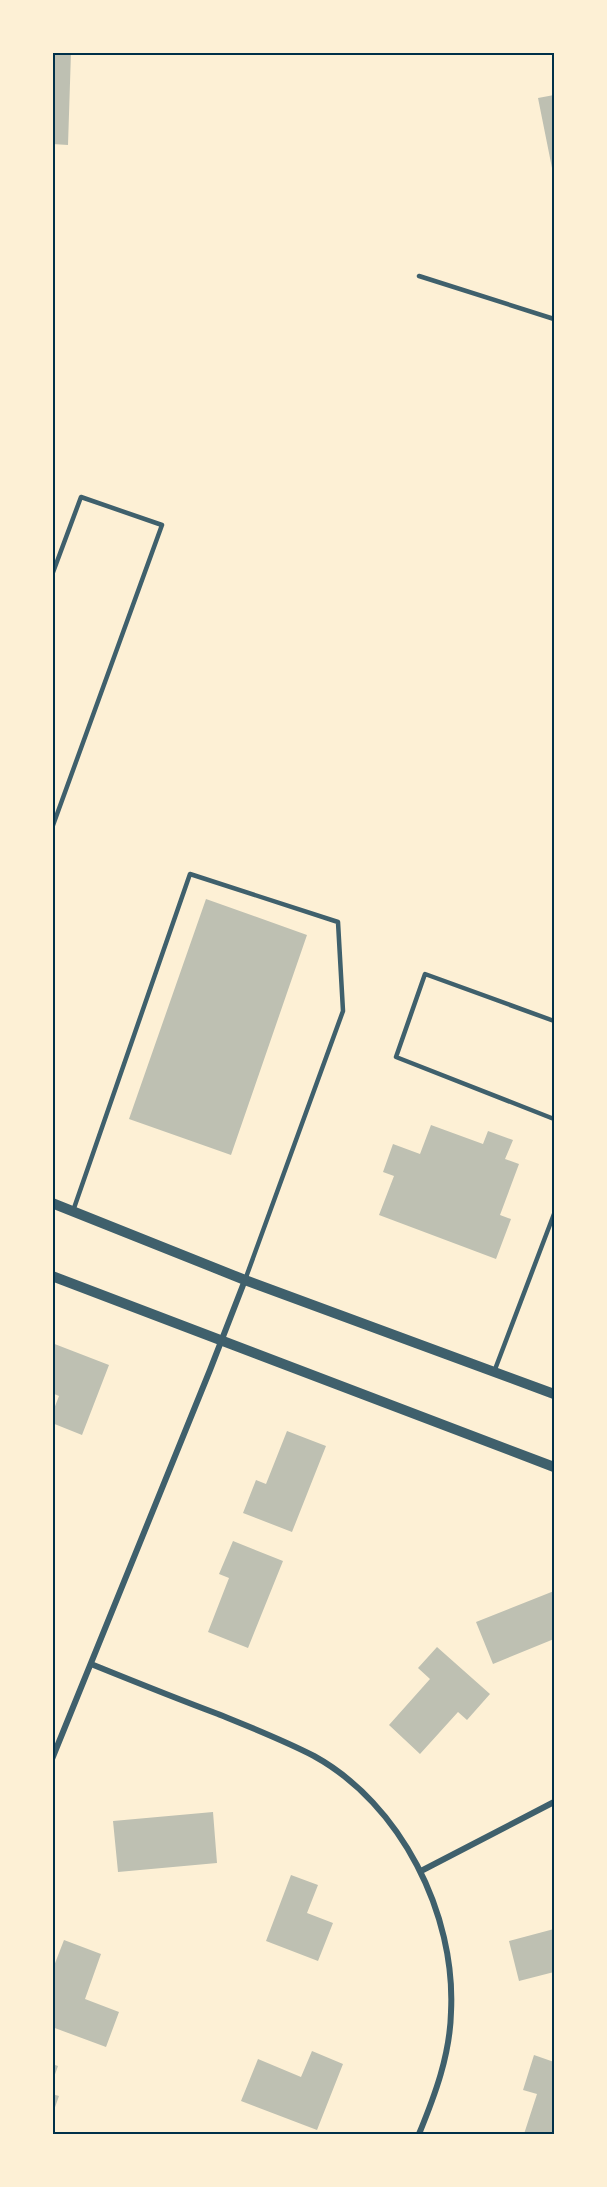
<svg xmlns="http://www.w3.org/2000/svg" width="607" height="2187" font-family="'PT Sans',sans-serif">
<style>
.building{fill:#bec0b2}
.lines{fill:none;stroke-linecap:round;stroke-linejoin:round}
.service{stroke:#3f606c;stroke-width:4.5}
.minor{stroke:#3f606c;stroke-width:6}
.tertiary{stroke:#3f606c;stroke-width:10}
.neatline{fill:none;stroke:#003049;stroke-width:2}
</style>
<rect width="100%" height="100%" fill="#fdf0d5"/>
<path class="building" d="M52,52H71L68,145L52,144Z
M554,95V173H553L538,98Z
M206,899L307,935L231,1155L129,1119Z
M431,1125L483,1144L488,1131L513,1140L505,1159L519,1164L500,1215L511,1219L496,1259L379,1215L394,1176L383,1172L393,1144L420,1154Z
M52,1343L109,1365L82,1435L52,1423V1414L59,1396L52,1393Z
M287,1431L326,1446L292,1532L243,1513L256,1480L266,1484Z
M233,1541L283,1561L248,1648L208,1632L229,1578L219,1574Z
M554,1591V1639L493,1664L476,1622Z
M437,1647L490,1694L467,1720L458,1712L420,1754L389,1725L430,1679L418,1668Z
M213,1812L217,1863L118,1872L113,1821Z
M291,1875L318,1885L307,1913L333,1923L318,1961L266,1941Z
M554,1929V1972L519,1981L509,1941Z
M64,1940L101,1954L85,1999L119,2012L106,2047L52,2027V1971Z
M312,2051L343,2064L317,2130L241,2101L258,2059L301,2077Z
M534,2055L554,2062V2134H524L537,2094L523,2090Z
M52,2064L58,2066L53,2080H52Z
M52,2094L59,2096L53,2113L52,2112Z"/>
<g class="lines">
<path class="service" d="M419,276L554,319
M52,575L81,497L162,525L52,828
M554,1021L425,974L396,1057L554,1119
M73,1211L190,874L338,922L343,1011L245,1280
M494,1372L554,1214"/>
<path class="minor" d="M91,1664C133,1681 175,1698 218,1714C250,1727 283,1740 314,1756C401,1804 456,1914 451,2012C450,2055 435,2095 419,2134
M52,1759L210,1370L245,1280
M421,1871L554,1802"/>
<path class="tertiary" d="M52,1203L245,1280L554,1394
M52,1276L554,1467"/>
</g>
<rect width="607" height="2187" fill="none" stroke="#fdf0d5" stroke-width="108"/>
<rect x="54" y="54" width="499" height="2079" class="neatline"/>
</svg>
